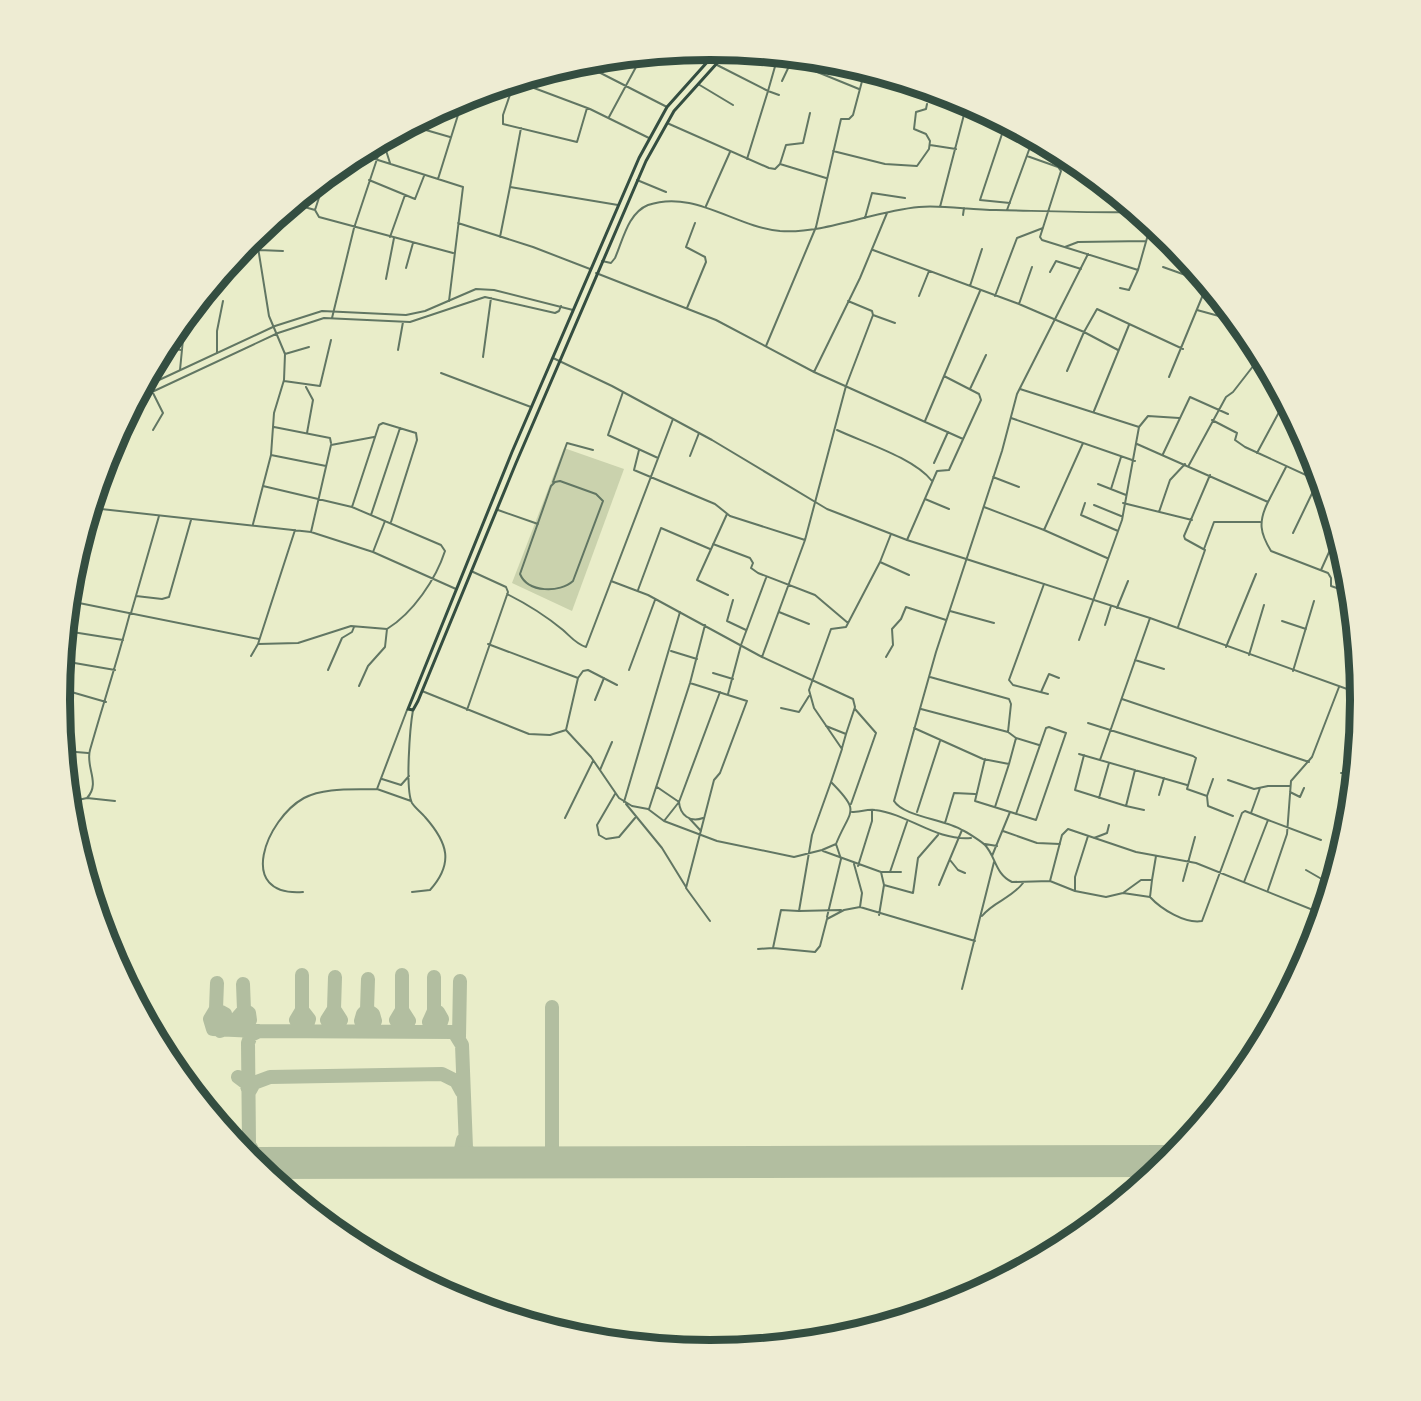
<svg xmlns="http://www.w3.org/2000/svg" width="1421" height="1401" font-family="'PT Sans Narrow',sans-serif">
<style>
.green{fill:#cad2ad}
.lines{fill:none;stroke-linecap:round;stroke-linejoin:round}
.taxiway{stroke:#b2bea0;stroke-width:14}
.runway{stroke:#b2bea0;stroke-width:32}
.minor{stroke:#617663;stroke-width:2}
.tertiary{stroke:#617663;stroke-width:2}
.trunk{stroke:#344e41;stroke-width:3}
.rim{fill:none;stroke:#344e41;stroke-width:8}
</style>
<rect width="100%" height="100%" fill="#e9edc9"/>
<path class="green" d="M564,448L624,469L572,611L512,583Z"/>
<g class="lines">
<path class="taxiway" d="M302,975V1010L296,1020L302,1031L306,1028L309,1019L302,1010
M402,975V1010L409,1021L403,1031L396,1020L402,1010
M434,977V1011L429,1022L434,1031L439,1028L442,1019L438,1012L434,1011
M217,983L216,1009L210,1019L213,1029L259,1031
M243,984L244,1010L237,1018L239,1026L244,1031L250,1020L249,1013L244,1010
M552,1007V1162
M216,1009L225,1014L224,1025L220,1031
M334,1009L327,1020L334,1031L341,1020L334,1009L335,977
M367,1010L363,1014L361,1021L368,1031L375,1021L373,1014L367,1010L368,979
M459,1037L460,981
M238,1077L246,1083L249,1092L254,1083L270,1077L442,1074L456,1081L462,1092
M449,1162L460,1154L463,1140
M267,1163L255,1155L249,1144L248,1043L251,1035L259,1031L454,1032L462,1045L466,1148L471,1156L485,1162"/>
<path class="runway" d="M252,1163L1171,1161"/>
<path class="minor" d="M696,51L711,58
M581,63L667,107
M717,65L768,91L747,159
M782,81L791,62
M518,82L590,109L649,138
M514,83L503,115V124L577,142L587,108
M698,84L733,105
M779,95L768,91L778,56L859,89
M446,107L459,111
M609,117L636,67
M667,123L769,168L775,169L780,164L826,178
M412,126L450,137
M383,141L390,163
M930,145L956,149
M833,151L885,164L917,166L929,149L930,141L926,134L914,129L916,112L926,109L927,104
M359,154L438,179
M1027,156L1058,167L1061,171L1040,237L1042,240L1138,270L1151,224
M780,164L786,145L803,143L810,113
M325,179L315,210L319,217L453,253
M369,180L415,199L424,176
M637,180L666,192
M510,187L521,128
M1010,203L980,200L1003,131L1032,140
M294,204L315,210
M706,206L730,152
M940,207L967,103
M1007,210L1033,139
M963,215L964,208
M865,218L872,193L905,198
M458,223L533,247L590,269
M390,237L405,195
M500,237L510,187L618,205
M1065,247L1078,242L1146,241
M259,250L283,251
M873,250L1019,304L1084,332L1097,309L1183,349
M1088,254L1017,394L1002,451L936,652L894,801C904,817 945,819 962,830C967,832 982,842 985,845C996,857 995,874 1012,882L1050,881L1075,891L1106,897L1123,893L1141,880H1152L1156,856
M602,261L611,263L615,258C623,240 628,213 648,205C694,189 735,227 780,231C826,234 873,211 919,207C944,205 970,210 996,210C1043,211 1090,213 1137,212
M1163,267L1205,282
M406,268L413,243
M1050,272L1056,261L1081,269
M596,273L716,320L814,372L963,439
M386,279L394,238
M970,286L982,249
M1120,288L1129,290L1138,270
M919,296L929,271
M995,296L1017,238L1043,228
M449,301L463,187L438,179L463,99
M1019,304L1032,267
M687,308L706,262L705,257L686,247L695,223
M1197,310L1237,321
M873,315L895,323
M332,318L354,228L383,141
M766,346L816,227L841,119H849L853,115L865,70
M165,347L181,350
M398,350L403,322
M217,353V331L223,301
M285,354L309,347
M483,357L491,298
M180,370L185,319
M1067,371L1084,332L1118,350
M814,372L860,278L887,213
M441,373L531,407
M1169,377L1207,285
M284,381L320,386L331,340
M149,385L163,413L153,430
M306,387L313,400L307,433
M970,389L986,355
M1020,389L1139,427
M623,392L608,435L658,458
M137,399L278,333L324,318L410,322L485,297L555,313L559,311L561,306
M1094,411L1129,325
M1011,418L1135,461
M1212,420L1237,433L1235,440L1245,447L1321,482
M925,421L980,291
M274,427L330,438L331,443
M837,430C865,443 914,458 932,481
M1293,436L1299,426
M1137,444L1268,502L1286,467
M639,450L634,470L715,504L730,516L805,540
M1257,453L1285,401
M1163,454L1190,397L1228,414
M271,455L326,466
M690,456L699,433
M106,463H111
M934,463L948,432
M1189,465L1226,397L1233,392L1261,356
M993,477L1019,487
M560,481L596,494L603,501L573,581C560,593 528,593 520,574L551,486L555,482Z
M553,482L567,443L593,450
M1098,484L1126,495
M1111,489L1121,457
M925,499L949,509
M1268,502C1258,522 1260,533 1271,551L1328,573L1331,578V586L1351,593
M1085,503L1081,515L1118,531
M1123,503L1192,520
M1094,505L1121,516
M352,507L379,425L383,423L416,433L417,440L391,522
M984,507L1044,530L1083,443
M92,508L311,532L373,552L456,589
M498,510L538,524
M1159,512L1170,480L1185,464
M727,514L697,580L728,595
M371,515L400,428
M253,524L271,455L274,413L284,380L285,354L269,316L256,235
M1044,530L1107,558
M311,532L331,445L374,437
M1293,533L1318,481
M907,540L937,471L949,470L981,400L979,394L944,376
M713,544L750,558L753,563L751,568L758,573L815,595L848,623
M1204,549L1214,522H1260
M373,552L385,521
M880,562L909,575
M1321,570L1330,550L1343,554
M611,581L648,595L762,657L853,699L855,707L846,734L826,726
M1044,584L1009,680L1013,685L1048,694
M638,590L661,528L710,549
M507,594C527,604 546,616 563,630C571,637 576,644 586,647L673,419
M136,596L162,599L169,597L191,520
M733,600L727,621L746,630
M69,601L259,639
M72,602L80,547
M1117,608L1128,581
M950,611L994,623
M779,612L809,624
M131,613L159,516
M1282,621L1306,629
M1105,625L1111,606
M1178,627L1205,550L1185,539L1184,536L1210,475
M66,631L123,640
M1079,640L1122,520L1139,427L1148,416L1179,418
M258,644L295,530
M488,644L578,678
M1226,647L1256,574
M671,651L697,659
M1249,655L1264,605
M251,656L258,644L298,643L351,626L387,629C413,613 436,579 445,551L441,545L352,507L263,486
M762,657L805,540L846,386L873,315L872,311L848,301
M886,657L893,645L892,629L901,619L906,607L946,620
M1135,660L1164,669
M63,661L115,670
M328,670L342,638L352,632L354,627
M629,670L655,600
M1293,671L1314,601
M713,673L733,679
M930,677L1009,699L1011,704L1008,732L1016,738L1009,764
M690,683L747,701L720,773L714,780L686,888L710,921
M617,685L588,670L583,671L578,678L566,730L591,757L619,798L632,806L648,809L664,821L679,802L720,692
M359,686L368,666L385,647L387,629
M61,689L106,702
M422,691L529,734L550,735L566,730
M1041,692L1049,674L1059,678
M728,694L741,645L766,578
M1122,699L1309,762
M595,700L604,678
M781,708L799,712L809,696
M921,709L1008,732
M467,710L508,592L506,587L471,571
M1088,723L1193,756L1196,758L1187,789L1207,796L1213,779
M914,728L983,759L1009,764L995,807
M1016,738L1039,745
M842,748L846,734
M64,751L88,753
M1079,754L1187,785
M1084,755L1075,790L1126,806L1135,770
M985,759L975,801L1036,820L1066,733L1049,727L1046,728L1016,814
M1100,760L1150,618
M600,770L612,742
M1341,773H1354
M382,779L401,785L409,776
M1228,780L1254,789L1268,786H1290
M831,782L812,835L799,911L781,910L773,948L815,952L820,946L827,919L844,910L860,907L862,893L854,864
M657,787L679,802C680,815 690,823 703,818
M377,789L411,801
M1290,792L1300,797L1304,788
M615,794L597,825L599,835L606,839L619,837L635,818
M1159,795L1164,778
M1207,796L1208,806L1233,816
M87,798L115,801
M1099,798L1109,763
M69,802L87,798C101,783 85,767 90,750C103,704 118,659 130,613
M624,802L680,612
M626,804L662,848L686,887
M851,804L876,733L855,709
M1126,806L1144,810
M649,809L690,683L705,625
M852,812C859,812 868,809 875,810C909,814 935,841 971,838
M917,812L940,741
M1251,813L1260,788
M565,818L593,761
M689,818L701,831
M664,821L717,841L794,857L822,850L836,844
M945,823L954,793L975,794
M1003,831L1037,843L1060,844
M1094,838L1107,833L1109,825
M985,844L997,846
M823,851L881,872L884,885L879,915
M992,856L1010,812
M841,859L836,844C850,809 862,813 831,782L842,749L814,708L809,690L831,629L846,627L880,562L891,534
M950,860L958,870L965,873
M858,866L872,821V811
M1306,870L1332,885
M882,872H901
M890,872L907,822
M1050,881L1062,835L1068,829L1136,852L1196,863L1323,914
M1183,881L1195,837
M1244,882L1268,820L1321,840
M884,885L913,893L918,858L938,835
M939,885L962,830
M1268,890L1287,834L1291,781L1312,757L1339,687
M1075,891V877L1088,836
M303,892C235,897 266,819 304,798C325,787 354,790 377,789L407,710
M412,892L430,890C454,863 448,843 425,817C421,812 415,808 412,803C405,789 410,727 413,710
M1123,893L1150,897L1152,880
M1150,897C1161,909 1185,924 1202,921L1242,813L1245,811L1268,820
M860,907L975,941
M799,911L841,910
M982,916C994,901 1011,899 1023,883
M827,917L841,859
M758,949L773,948
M962,989L994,862"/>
<path class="tertiary" d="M553,358L612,386L712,440L827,509L907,540L1150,618L1361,694
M144,387L275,326L322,311L406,315L425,311L476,289L494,290L573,310"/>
<path class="trunk" d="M718,50L667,107L639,158L512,452L408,709L413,710L418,701L516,463L646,161L674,111L728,51"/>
</g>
<path d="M0 0H1421V1401H0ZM70 700a640 640 0 1 1 1280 0a640 640 0 1 1-1280 0Z" fill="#eeecd3" fill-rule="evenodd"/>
<path class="rim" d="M70 700a640 640 0 1 1 1280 0a640 640 0 1 1-1280 0Z"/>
</svg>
